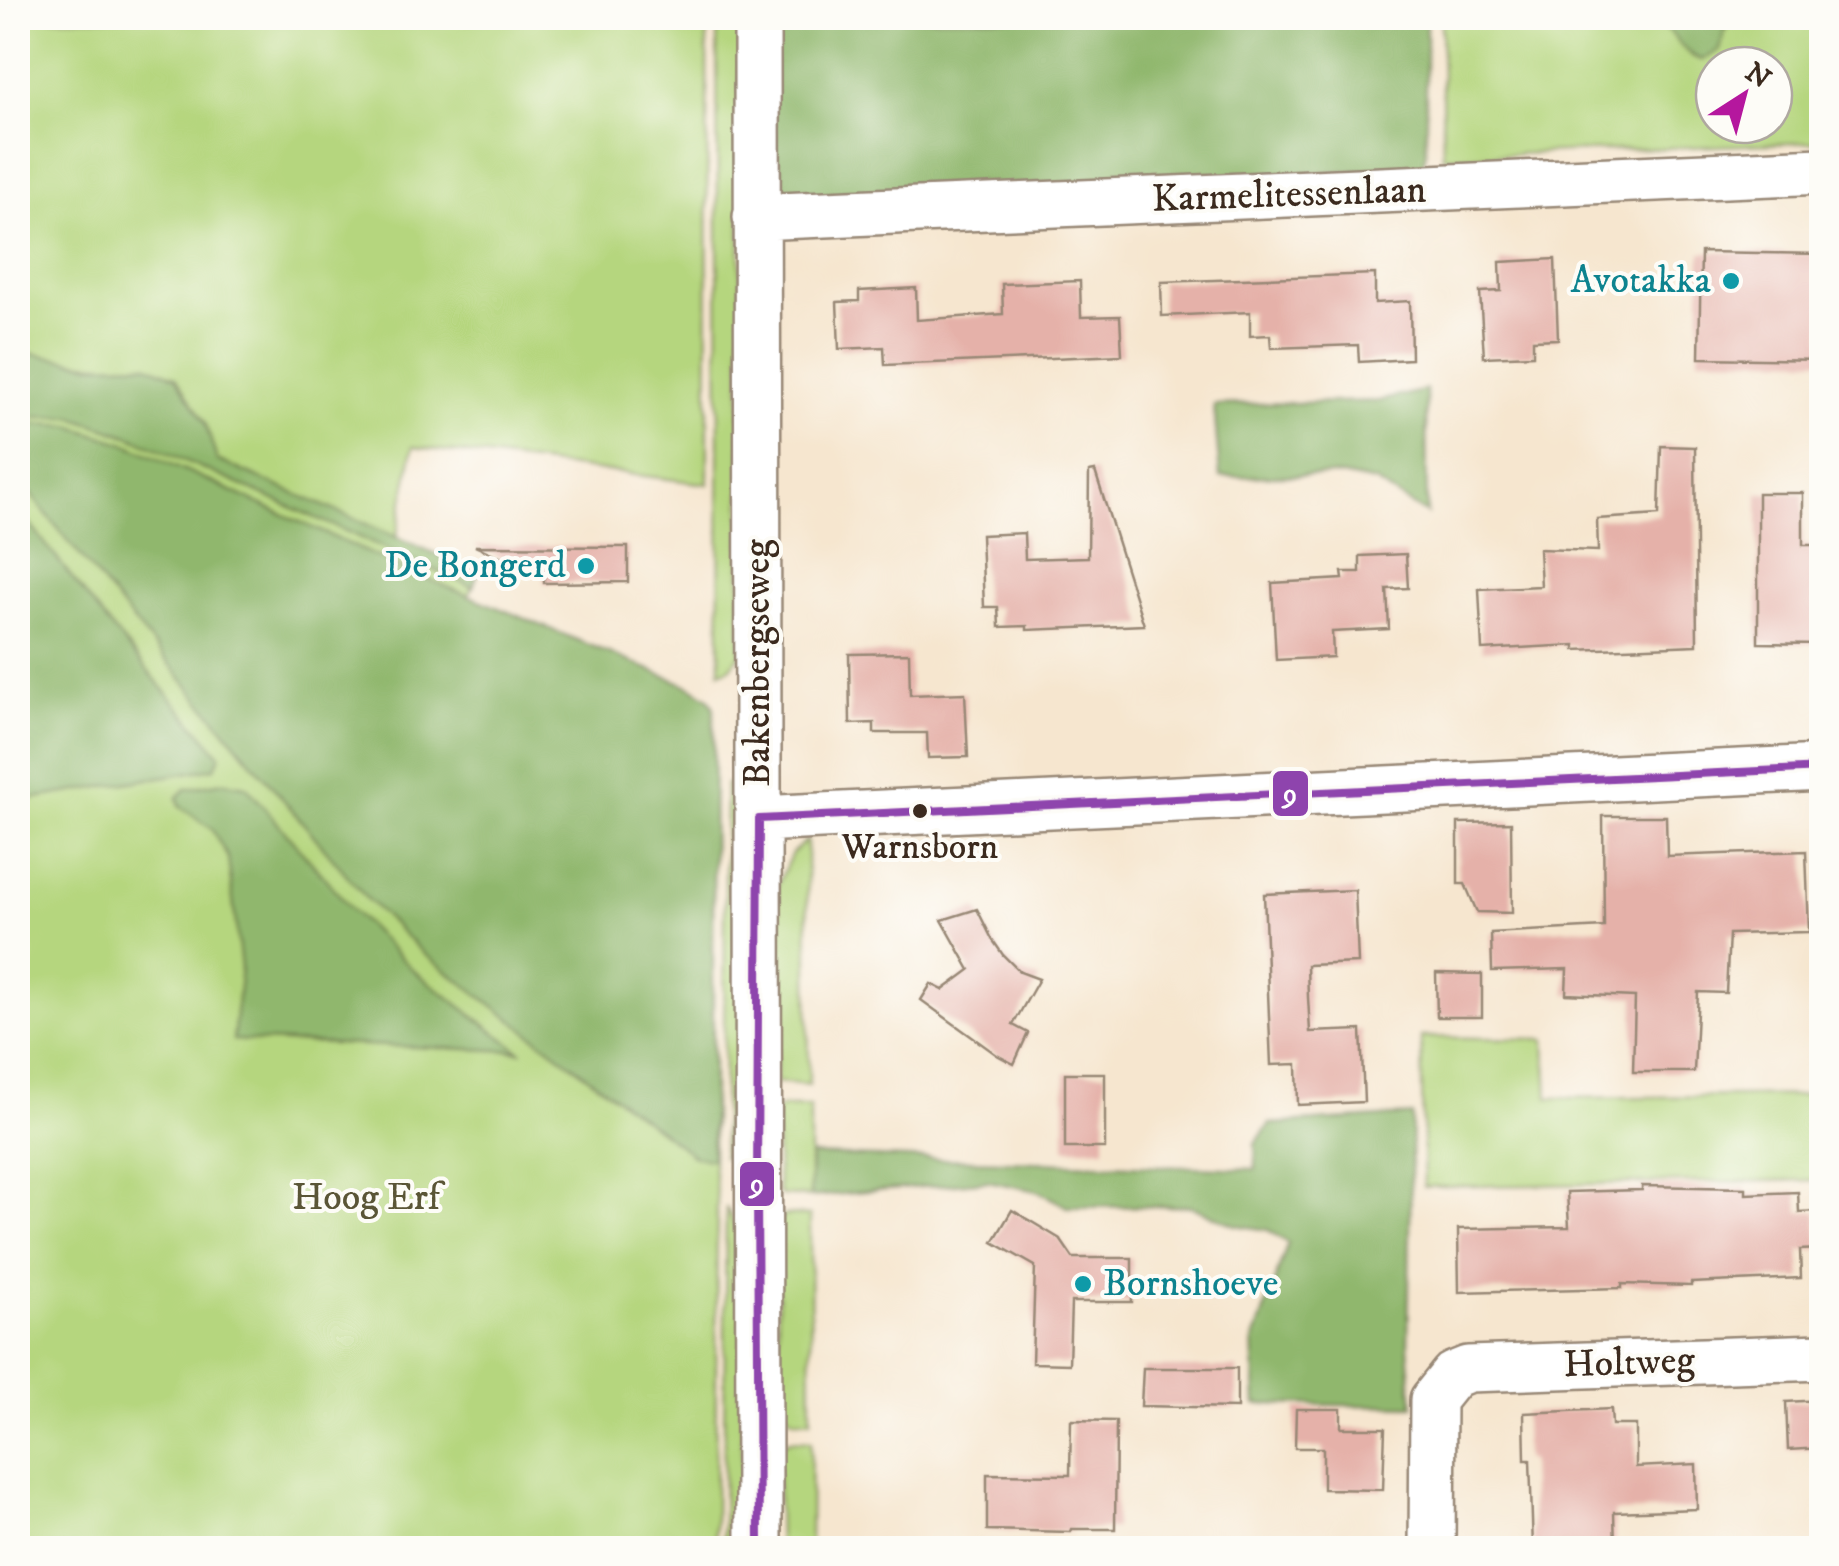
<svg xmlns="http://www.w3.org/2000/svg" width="1839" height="1566" font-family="'IM FELL DW Pica',serif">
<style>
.green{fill:#b5d67e;stroke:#78804e;stroke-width:2.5;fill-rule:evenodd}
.forest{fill:#90b76d;stroke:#667046;stroke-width:2.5}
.building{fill:#e5b1a9}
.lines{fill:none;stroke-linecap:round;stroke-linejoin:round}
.minor-casing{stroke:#988876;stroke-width:50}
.minor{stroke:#fff;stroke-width:45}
.bus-1-casing{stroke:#fdfcf7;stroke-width:15}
.bus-1{stroke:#8e44ad;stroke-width:8}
.culture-dot{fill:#0f9aa8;stroke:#fdfcf7;stroke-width:4}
.bus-dot{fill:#3b2a1e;stroke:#fdfcf7;stroke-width:4}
.labels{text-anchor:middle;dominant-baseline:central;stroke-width:8;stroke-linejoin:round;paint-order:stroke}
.bus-label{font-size:36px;fill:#3b2a1e;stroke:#fdfcf7}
.street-label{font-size:38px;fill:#3b2a1e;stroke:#fdfcf7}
.culture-label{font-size:38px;fill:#0d838f;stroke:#fdfcf7;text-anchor:end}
.park-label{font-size:38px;fill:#5a5536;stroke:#fdfcf7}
.line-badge{stroke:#fdfcf7;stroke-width:4}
.badge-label{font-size:28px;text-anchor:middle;font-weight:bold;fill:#fff}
</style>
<rect width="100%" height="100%" fill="#fdfcf7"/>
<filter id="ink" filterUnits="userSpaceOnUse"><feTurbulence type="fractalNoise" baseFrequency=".01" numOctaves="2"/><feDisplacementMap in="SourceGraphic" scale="20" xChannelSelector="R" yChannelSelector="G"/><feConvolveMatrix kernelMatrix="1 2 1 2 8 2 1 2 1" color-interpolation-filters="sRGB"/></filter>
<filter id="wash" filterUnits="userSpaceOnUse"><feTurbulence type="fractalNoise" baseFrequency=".0048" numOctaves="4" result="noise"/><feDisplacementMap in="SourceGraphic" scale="40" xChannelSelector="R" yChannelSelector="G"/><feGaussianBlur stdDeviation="2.25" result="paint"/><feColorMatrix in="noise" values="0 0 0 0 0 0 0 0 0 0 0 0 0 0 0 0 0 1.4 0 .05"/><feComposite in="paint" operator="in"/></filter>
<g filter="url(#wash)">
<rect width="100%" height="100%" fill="#f6e6cf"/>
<path class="green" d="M18,18H707L708,484L413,447L396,540L477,572L468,597L713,709V1164L717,1199L715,1548H18V378L114,365L68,362L18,351Z
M717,18H740L741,654L730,668L720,672Z
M1441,18H1602L1623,29L1640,21L1668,26L1692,57L1702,60L1720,49L1726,27L1716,18H1821V142L1443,157ZM1714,65H1774V125H1714Z
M726,784H743L740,1149L723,1157Z
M807,840L809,1085L776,1082V888L792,853Z
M1421,1037L1545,1039L1548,1098L1821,1095V1180L1424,1187Z
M783,1107H810V1197L782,1195L778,1192L776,1110Z
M726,1207L742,1239V1548H723Z
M786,1215L810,1216L811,1420L794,1419L778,1409V1220Z
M790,1440L811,1441L810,1548H779L777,1446Z"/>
<path class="forest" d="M770,18H1426V152L1422,168L791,199L772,191Z
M1602,18H1716L1726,27L1720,50L1702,60C1668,49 1675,4 1623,29Z
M18,351L92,365L146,364L176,377L205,422L217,460L478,572L473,587L131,437L72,417H37L18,421Z
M1426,390L1427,514L1375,482L1342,475L1220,477L1214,405L1378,401Z
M37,424L70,426L129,445L411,572L690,686L709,698L714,708L712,1159L695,1157L424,954L367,899L130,617L18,479V429Z
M18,509L113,630L220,755L215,768L18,801Z
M222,782L246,786L353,911L414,971L520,1051L233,1040L241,967L228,858L212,829L181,807L177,798L186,789Z
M1412,1115L1408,1345L1413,1406L1256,1404L1253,1342L1288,1243L1268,1230L1235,1225L1190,1206L1068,1207L1037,1191L988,1181L810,1197L811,1155L1256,1169L1255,1144L1270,1124Z"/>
<g id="blocks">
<path class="building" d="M1701,252L1822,254V360L1699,358Z
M1555,259L1558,339L1533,340V355L1484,357L1480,292L1501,291L1500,262Z
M1375,274V303L1410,301L1411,359L1359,362L1358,345L1271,348L1270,335L1250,336V312L1162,316L1161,282Z
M1080,281L1081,317L1120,316L1122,355L885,365L884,347L839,349L837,302L859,301V291L916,288L917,320L1003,314L1002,284Z
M1661,446L1695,447L1697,645L1575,650V645L1482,650L1479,589L1541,586L1539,549L1598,551L1597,519L1659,515Z
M1095,471L1144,625L1027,630V626L999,627L998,607H984L981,535L1024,533L1025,559L1088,557L1089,472Z
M1758,493H1803V545H1822V644L1758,643Z
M475,546L628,547V582L544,583V576Z
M1406,554L1408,588L1387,589L1389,629L1332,632L1333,657L1276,660L1272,583L1343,579L1342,572H1360V556Z
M909,653L910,695L965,693L968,757L928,758L927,733H874V723L850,724L849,654Z
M1603,816H1666L1667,856L1806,851L1809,932L1729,934L1726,993L1698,992L1694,1072H1633L1635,997L1566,994L1567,969L1492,971L1491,933L1604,927Z
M1511,822L1512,913L1477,912L1465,884H1458V823Z
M1355,890L1358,963L1307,965L1308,997L1310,1032L1361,1030L1364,1102L1298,1105L1297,1064L1271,1065L1264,894Z
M977,909L992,939L1003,955L1020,972L1039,979L1013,1025L1028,1033L1014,1064L997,1055L921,1000L931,984L943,990L970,970L942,920Z
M1436,973L1482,974V1017H1437Z
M1065,1073H1105V1148H1065Z
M1642,1186L1746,1188V1194L1798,1192L1799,1212L1817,1211L1819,1249L1800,1250L1801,1278L1691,1283V1286L1622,1284V1288L1459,1292L1458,1229L1569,1227L1567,1192L1642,1190Z
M1012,1210L1060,1239L1073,1258H1132V1302H1071L1069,1364L1032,1363L1035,1266L993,1242Z
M1143,1368H1237V1408L1141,1406Z
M1822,1400V1448L1788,1450L1786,1402Z
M1296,1409H1341V1428H1385L1383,1490L1323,1489V1448H1295Z
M1611,1409L1612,1425H1636V1467L1696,1464L1697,1509L1614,1512L1615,1548H1533L1530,1460H1525L1524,1413Z
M1071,1420L1116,1421L1115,1529H1072L1071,1532L987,1530V1474L1070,1475Z"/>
</g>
</g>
<g filter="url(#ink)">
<use href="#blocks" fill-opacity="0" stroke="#988876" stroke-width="2.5"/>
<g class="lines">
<g class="minor-casing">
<path id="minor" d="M757,18L759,1548
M756,217L1822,171
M759,819L1822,768
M1432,1548L1433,1400L1453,1375L1468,1369L1822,1357"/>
</g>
<use href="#minor" class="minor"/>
<g class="bus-1-casing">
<path id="bus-1" d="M759,819L1822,768
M759,819L757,1184L759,1548"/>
</g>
<use href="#bus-1" class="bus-1"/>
</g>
</g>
<g class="culture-dot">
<circle cx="1731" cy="281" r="10"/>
<circle cx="586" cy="566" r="10"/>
<circle cx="1083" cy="1284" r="10"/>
</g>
<circle class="bus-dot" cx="920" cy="811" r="9"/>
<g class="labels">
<g class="bus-label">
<text x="920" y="847">Warnsborn</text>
</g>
<g class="street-label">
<text transform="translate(1289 195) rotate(-2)">Karmelitessenlaan</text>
<text transform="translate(758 663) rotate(-90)">Bakenbergseweg</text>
<text transform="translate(1629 1363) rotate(-2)">Holtweg</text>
</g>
<g class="culture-label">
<text x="1711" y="281">Avotakka</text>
<text x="566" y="566">De Bongerd</text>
<text x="1103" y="1284" text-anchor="start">Bornshoeve</text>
</g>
<g class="park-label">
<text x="366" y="1198">Hoog Erf</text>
</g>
</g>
<g class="line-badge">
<rect x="1271" y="769" width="39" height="49" rx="10" fill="#8e44ad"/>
<rect x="738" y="1160" width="38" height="48" rx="10" fill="#8e44ad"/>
</g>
<g class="badge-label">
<text x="1290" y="803">9</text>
<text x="757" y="1193">9</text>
</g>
<rect width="1839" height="1566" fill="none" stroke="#fdfcf7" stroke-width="60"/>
<g transform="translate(1744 95) rotate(36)"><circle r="48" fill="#fdfcf7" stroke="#afa8a0" stroke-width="2.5"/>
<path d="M0-8L18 38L0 25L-18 38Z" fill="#b5179e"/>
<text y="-15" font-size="28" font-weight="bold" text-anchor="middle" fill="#3b2a1e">N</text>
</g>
</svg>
